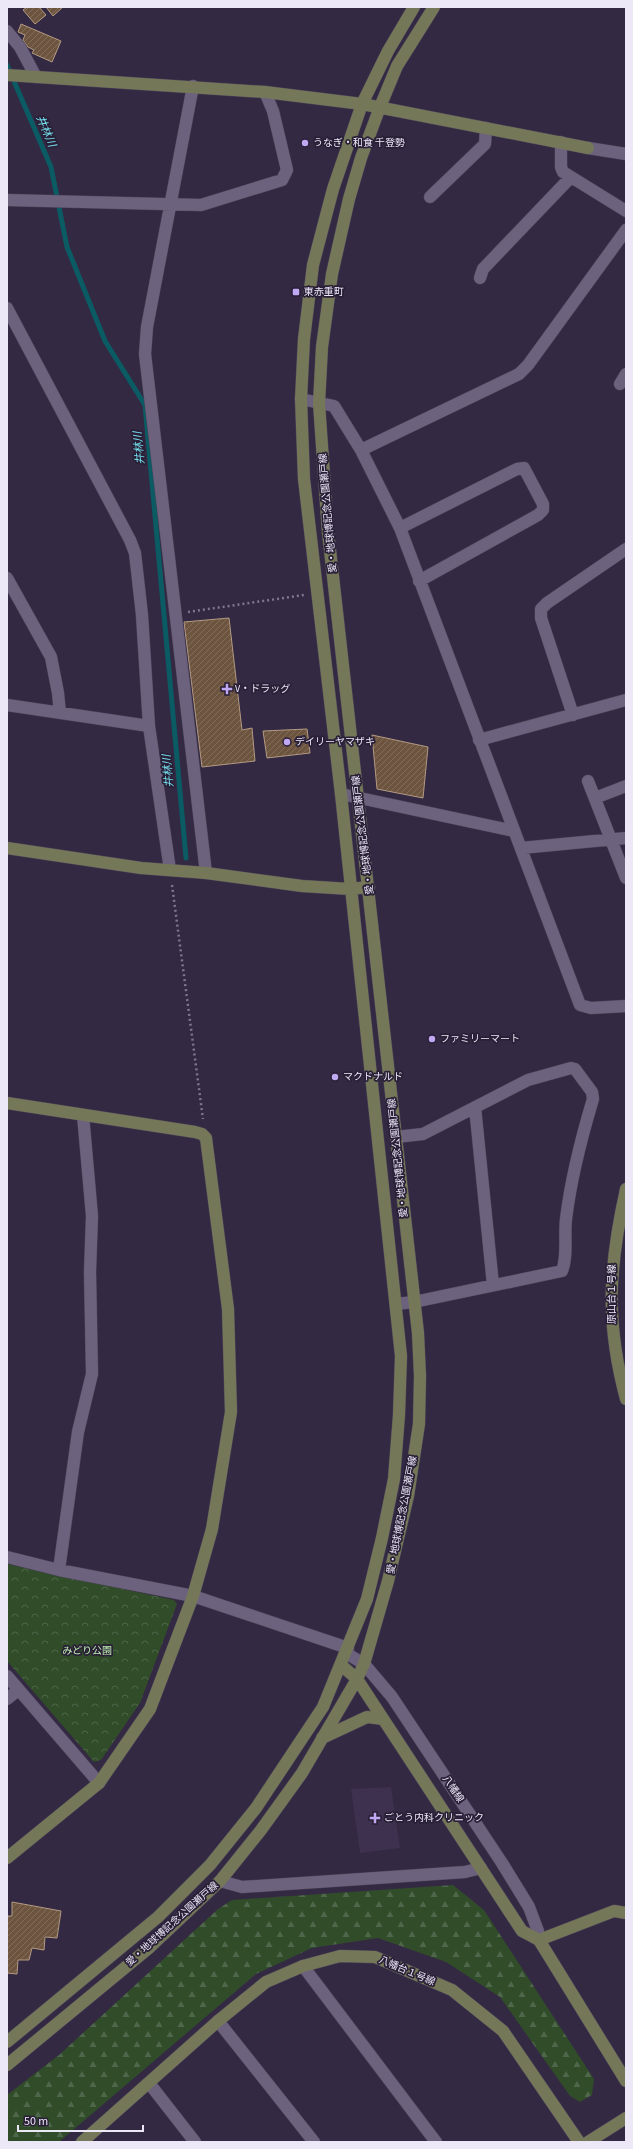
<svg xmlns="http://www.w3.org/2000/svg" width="633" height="2149" font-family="'Source Sans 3','Noto Sans JP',sans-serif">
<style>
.built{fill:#3d314f}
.forest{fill:url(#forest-firs)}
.park{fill:url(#park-crowns)}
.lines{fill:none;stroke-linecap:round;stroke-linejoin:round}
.stream{stroke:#0a5b64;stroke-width:5}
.building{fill:url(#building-hatch);stroke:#b39a82}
.street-casing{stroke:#4d455a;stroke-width:13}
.secondary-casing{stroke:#4d455a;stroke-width:13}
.path{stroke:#7f778d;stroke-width:2.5;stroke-dasharray:2 3;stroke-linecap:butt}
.street{stroke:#6c627e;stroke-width:12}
.secondary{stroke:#747858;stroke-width:12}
.poi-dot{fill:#c1a8f3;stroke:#291f37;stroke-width:1.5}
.labels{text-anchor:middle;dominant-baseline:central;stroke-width:3.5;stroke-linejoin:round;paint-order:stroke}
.poi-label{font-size:10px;fill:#ede8f8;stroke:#291f37;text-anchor:start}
.street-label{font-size:10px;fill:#ede8f8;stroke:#291f37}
.park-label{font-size:10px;fill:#c0f3b2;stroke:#291f37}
.water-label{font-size:11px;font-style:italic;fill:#76e2f0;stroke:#291f37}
</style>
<defs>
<pattern id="forest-firs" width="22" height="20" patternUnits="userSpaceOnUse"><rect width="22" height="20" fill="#304c29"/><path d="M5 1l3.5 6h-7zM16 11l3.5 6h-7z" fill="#4e6649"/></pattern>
<pattern id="park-crowns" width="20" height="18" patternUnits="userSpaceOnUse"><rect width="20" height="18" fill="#304c29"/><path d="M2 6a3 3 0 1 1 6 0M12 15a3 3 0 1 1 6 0" fill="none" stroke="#4e6649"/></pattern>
<pattern id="building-hatch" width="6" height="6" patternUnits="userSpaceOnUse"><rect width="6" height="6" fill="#6c543f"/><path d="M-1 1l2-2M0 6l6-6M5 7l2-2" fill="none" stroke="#816d5c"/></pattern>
</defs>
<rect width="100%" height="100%" fill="#332942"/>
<path class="built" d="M391,1787L400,1848L360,1853L351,1789Z"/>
<path class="forest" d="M453,1885L484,1910L594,2079L592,2095L580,2102L570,2096L500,1997L446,1962L378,1938L312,1948L256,1974L59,2142H7V2095L59,2055L218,1909L232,1900Z"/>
<path class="park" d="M7,1564L174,1600L177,1604L140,1703L101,1760L94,1762L7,1661Z"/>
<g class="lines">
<path class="stream" d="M7,65L51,167L67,247L105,341L145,405L186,858"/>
</g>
<path class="building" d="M27,7H39L46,15L35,24L23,10Z
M46,7H63L53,16Z
M21,24L61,41L52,62L32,53L34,50L28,47L23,40L25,35L18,32Z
M229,618L242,730L252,728L255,761L202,767L184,622Z
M307,729L310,753L267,758L263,731Z
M372,735L428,747L423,798L377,789Z
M12,1902L61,1911L57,1938L45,1937L44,1950L32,1948L29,1960H18L17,1974L7,1973V1916H12Z"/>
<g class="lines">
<g class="street-casing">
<path id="street" d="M7,31L20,47L36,77
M193,86L147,327L145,354L206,873
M561,142V167L563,172L626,211
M588,148L626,154
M430,197L485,144L486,128
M7,200L201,205L282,180L287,170L273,111L265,92
M480,278L483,269L570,178
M7,308L130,540L135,553L142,615L149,726
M620,384L626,374
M301,399L334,406L361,450L400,528L580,1005L591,1008L626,1006
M361,450L519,374L528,365L626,230
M400,528L517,469L524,468L543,504V510L538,515L419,581
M7,578L51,657L58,693L60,713
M7,705L149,726L170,870
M573,715L541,618V609L547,603L626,549
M479,740L626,700
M588,781L626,878
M341,794L514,831
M595,798L626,786
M521,848L626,838
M475,1107L493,1285
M396,1304L414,1302L562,1271C568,1256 564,1235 566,1219C571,1178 581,1139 593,1099L592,1092L575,1069L571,1068L528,1080L423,1134L396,1137
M7,1557L59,1570L193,1596L348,1648
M59,1570L78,1432L92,1374L90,1272L92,1216L83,1115
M346,1653L364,1664L392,1697L502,1863L529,1907L538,1931L539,1940
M7,1676L99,1783
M7,1699L18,1690
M220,1881L242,1887L465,1872L481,1868
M303,1966L436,2142
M218,2021L314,2142
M149,2083L195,2142"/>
</g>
<g class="secondary-casing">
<path id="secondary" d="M7,75L265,92L362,104L588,148
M7,848L141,868L206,873L302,886L350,889L369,887
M7,1103L195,1132L202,1134L206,1138L228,1309L231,1412L212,1529L193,1596L150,1709L99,1783L7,1858
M626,1189C609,1266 605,1321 626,1399
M341,1665L357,1679L522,1931L539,1940L626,2081
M322,1738L367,1717L383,1719
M539,1940L614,1911L626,1913
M7,2042L158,1917L210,1865L256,1808L323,1707L367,1599L382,1538L394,1479L399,1415L401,1356L341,794L304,479L301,399L304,339L313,265L333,189L362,104L388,51L414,7
M7,2065L150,1947L220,1881L261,1830L302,1773L357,1679L364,1664L388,1581L408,1496L419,1424L420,1376L418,1333L328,532L319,403L322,347L332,274L349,199L361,158L380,107L397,66L434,7
M82,2142L218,2021L266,1982L303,1966L340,1956L375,1957L452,1990L503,2031L579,2142
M588,2142L626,2118"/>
</g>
<path class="path" d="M188,612L304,595
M172,885L203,1119"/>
<use href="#street" class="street"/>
<use href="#secondary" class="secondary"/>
</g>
<g class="poi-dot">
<circle cx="305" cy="143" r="4"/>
<rect x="292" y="288" width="8" height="8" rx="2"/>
<path d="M225 683h4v4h4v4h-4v4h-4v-4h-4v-4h4z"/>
<circle cx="287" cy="742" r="4"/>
<circle cx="432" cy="1039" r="4"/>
<circle cx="335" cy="1077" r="4"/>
<path d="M373 1812h4v4h4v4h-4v4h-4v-4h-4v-4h4z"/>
</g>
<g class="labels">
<g class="poi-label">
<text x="313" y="143">うなぎ・和食 千登勢</text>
<text x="304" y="292">東赤重町</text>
<text x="235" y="689">V・ドラッグ</text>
<text x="295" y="742">デイリーヤマザキ</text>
<text x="440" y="1039">ファミリーマート</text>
<text x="343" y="1077">マクドナルド</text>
<text x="384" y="1818">ごとう内科クリニック</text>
</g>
<g class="street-label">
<text transform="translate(328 513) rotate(-95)">愛・地球博記念公園瀬戸線</text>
<text transform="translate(363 835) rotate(-97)">愛・地球博記念公園瀬戸線</text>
<text transform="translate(398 1158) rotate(-96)">愛・地球博記念公園瀬戸線</text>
<text transform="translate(612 1294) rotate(-90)">原山台１号線</text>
<text transform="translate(402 1515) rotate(-79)">愛・地球博記念公園瀬戸線</text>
<text transform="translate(453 1789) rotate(56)">八幡線</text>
<text transform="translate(172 1924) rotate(-42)">愛・地球博記念公園瀬戸線</text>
<text transform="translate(407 1971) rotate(23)">八幡台１号線</text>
</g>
<g class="park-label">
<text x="87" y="1651">みどり公園</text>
</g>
<g class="water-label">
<text transform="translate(46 131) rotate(67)">井林川</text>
<text transform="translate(139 448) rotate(-95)">井林川</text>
<text transform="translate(168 771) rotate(-95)">井林川</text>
</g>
</g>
<rect width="633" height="2149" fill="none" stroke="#ede8f8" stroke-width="16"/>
<path d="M18 2125v6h125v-6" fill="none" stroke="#ede8f8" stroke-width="2"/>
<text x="24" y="2125" font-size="12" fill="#ede8f8" stroke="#291f37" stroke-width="3" paint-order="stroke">50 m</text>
</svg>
